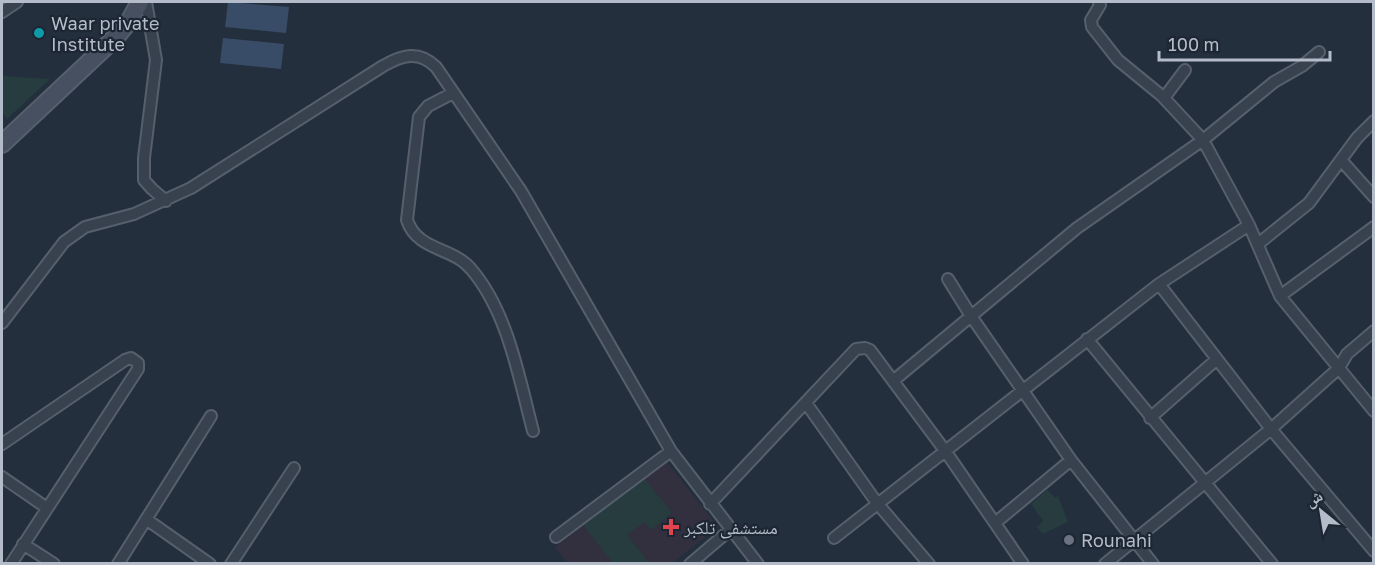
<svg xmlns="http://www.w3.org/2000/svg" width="1375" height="565" font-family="'Golos Text','Noto Naskh Arabic',sans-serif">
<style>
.medical{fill:#32303f}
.green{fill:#263c3f}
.water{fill:#394c67}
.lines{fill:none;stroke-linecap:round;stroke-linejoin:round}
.street-casing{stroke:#565f6c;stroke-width:14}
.secondary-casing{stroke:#565f6c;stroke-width:20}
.street{stroke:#38414e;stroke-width:10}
.secondary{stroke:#465061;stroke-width:16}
.culture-dot{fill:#0f9aa8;stroke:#1d2633;stroke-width:2}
.health-dot{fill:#e0444e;stroke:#1d2633;stroke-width:2}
.worship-dot{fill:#6b7280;stroke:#1d2633;stroke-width:2}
.labels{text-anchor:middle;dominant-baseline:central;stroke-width:4.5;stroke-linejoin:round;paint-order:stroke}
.poi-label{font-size:18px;fill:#b4bcc9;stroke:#1d2633;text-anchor:start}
</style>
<rect width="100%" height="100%" fill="#242f3e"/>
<path class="medical" d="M666,461L718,527L672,563H568L555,547Z"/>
<path class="green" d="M2,76L50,79L7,119L2,112Z
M644,478L672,513L651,530L644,522L627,535L649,563H613L583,525Z
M1047,490L1055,498L1058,496L1068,522L1043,534L1037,527L1043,521L1031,504Z"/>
<path class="water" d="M228,2L289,7L286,33L225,27Z
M223,38L284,44L281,69L220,63Z"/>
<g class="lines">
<g class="street-casing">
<path id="street" d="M146,2L156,60L144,158V180L152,189L166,201
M1099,2L1100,5L1091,20L1092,27L1118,60L1162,96L1203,140L1249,225L1280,296L1374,411
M2,12L17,2
M453,93L428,106L419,117L407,220C417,251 453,247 471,269C508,312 519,378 533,431
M1164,98L1185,70
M1341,160L1374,197
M1258,244L1309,203L1357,138L1374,121
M948,279L971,316L1071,460L1153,564
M1159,284L1271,429L1374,551
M1280,296L1374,227
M2,323L64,242L85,227L134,214L191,188L383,66C402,55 419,50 436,67L521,191L671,451L758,564
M1087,339L1272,564
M893,381L1077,228L1203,140L1274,82L1302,66L1319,52
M806,403L877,503L929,564
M1150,418L1217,359
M2,444L125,360L131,358L138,363V369L11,564
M2,477L47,508
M710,504L856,349L865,348L870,350L946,452L1023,564
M146,519L210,564
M995,523L1071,460
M556,537L671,451
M834,538L1159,284L1249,225
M23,544L54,564
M118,564L211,416
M231,564L294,468
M690,564L731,529
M1105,564L1271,429L1339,368L1347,354L1374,331"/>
</g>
<g class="secondary-casing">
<path id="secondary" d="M2,144L116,37L130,20L140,2"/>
</g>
<use href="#street" class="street"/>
<use href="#secondary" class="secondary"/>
</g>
<circle class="culture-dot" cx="39" cy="33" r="6"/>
<path class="health-dot" d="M668 518h6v6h6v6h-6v6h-6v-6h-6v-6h6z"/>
<circle class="worship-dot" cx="1069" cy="540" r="6"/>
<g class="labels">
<g class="poi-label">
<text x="51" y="23">Waar private<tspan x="51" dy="21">Institute</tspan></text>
<text x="684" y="527">مستشفى تلكبر</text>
<text x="1081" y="540">Rounahi</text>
</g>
</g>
<rect width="1375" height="565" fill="none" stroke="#b4bcc9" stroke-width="6"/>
<g transform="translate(1321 511) rotate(330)" stroke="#1d2633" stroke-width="4.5" paint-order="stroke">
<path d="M0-4.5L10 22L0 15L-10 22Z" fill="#b4bcc9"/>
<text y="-9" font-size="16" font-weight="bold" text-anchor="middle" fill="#b4bcc9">ش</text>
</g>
<path d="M1159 51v9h171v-9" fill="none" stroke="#b4bcc9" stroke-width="3"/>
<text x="1168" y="51" font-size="18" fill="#b4bcc9" stroke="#1d2633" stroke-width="4.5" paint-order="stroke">100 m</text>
</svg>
